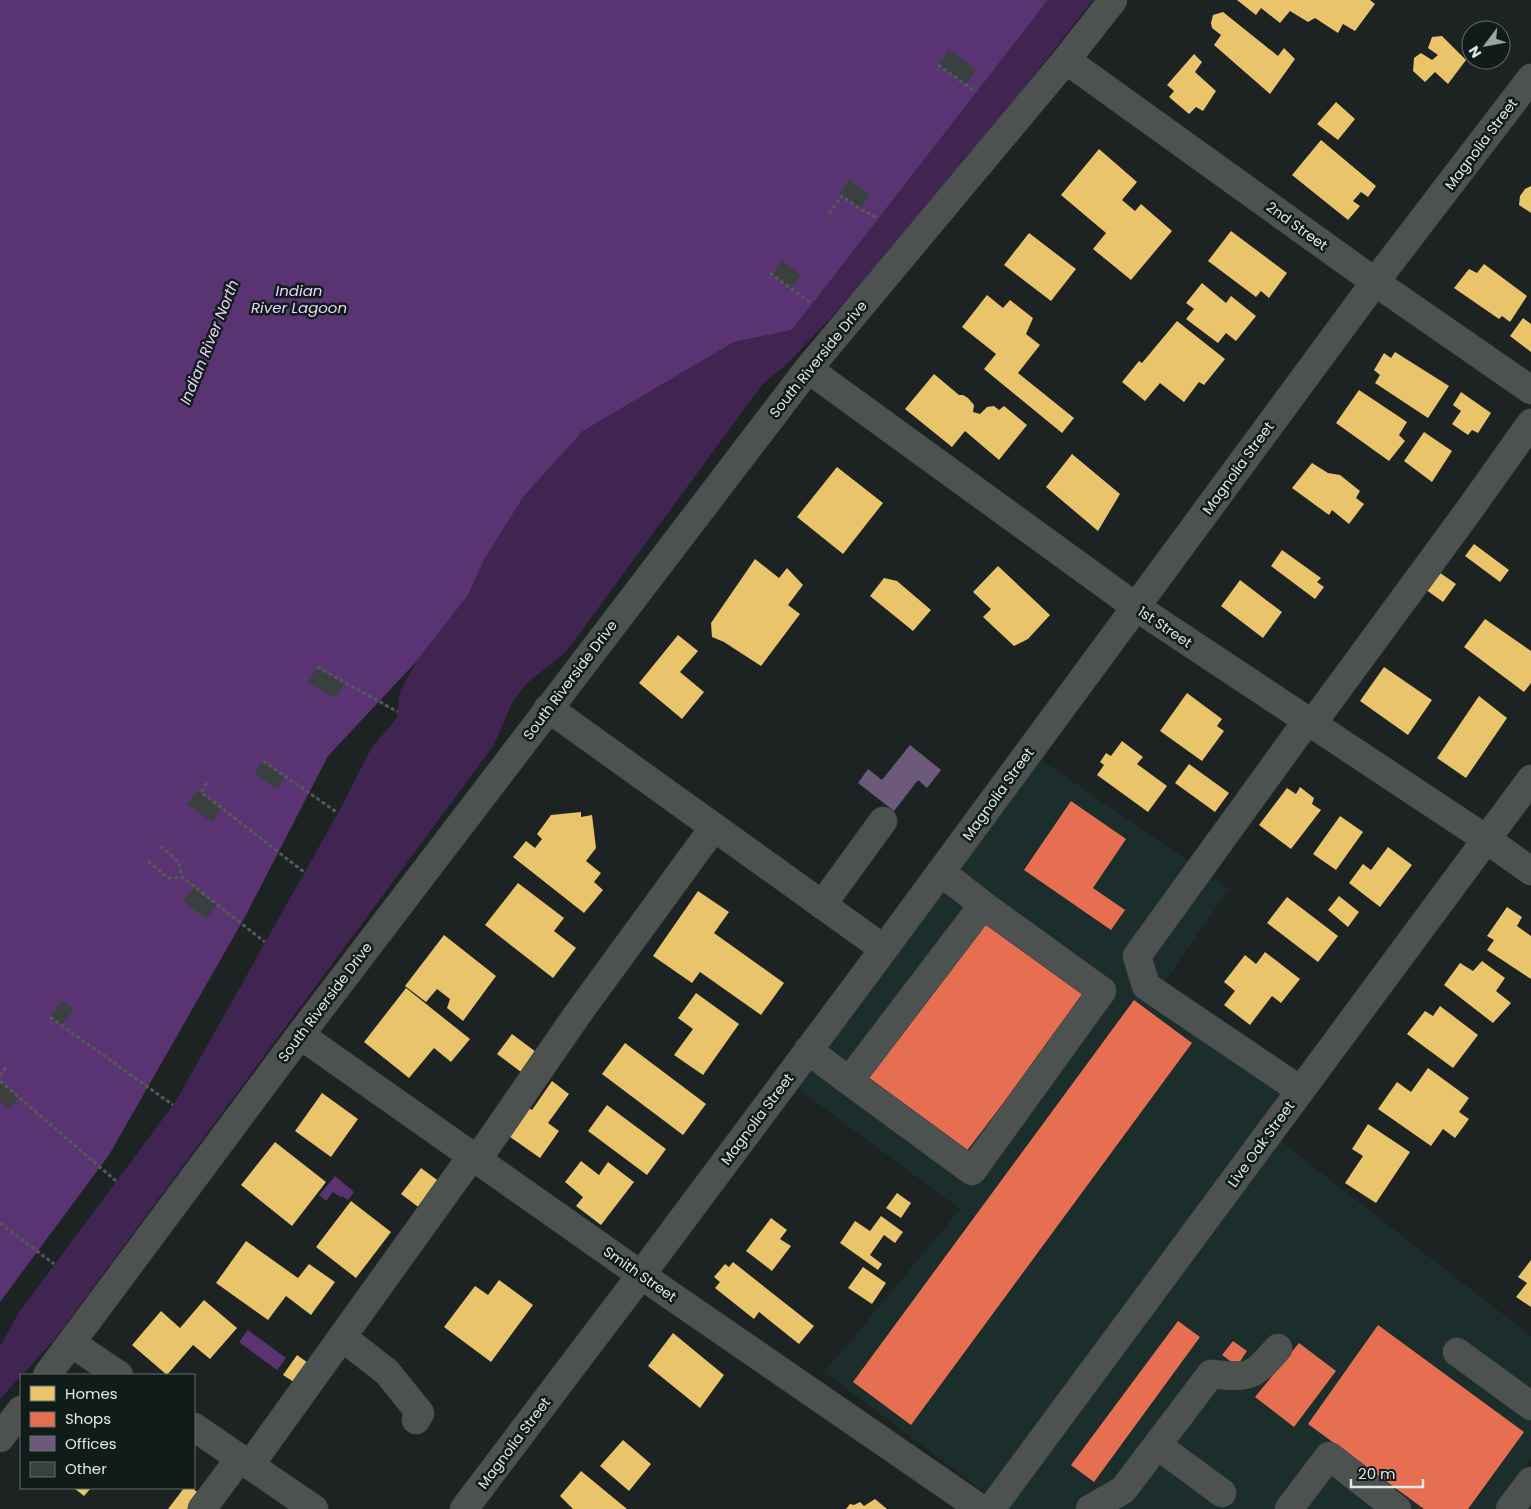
<svg xmlns="http://www.w3.org/2000/svg" width="1531" height="1509" font-family="Poppins,sans-serif">
<style>
.built{fill:#1b2e2c}
.green{fill:#402452}
.water{fill:#5a3372}
.homes{fill:#e9c46a}
.shops{fill:#e76f51}
.offices{fill:#6d597a}
.building{fill:#3a403f}
.lines{fill:none;stroke-linecap:round;stroke-linejoin:round}
.minor-casing{stroke:#3b403f;stroke-width:29}
.path{stroke:#535958;stroke-width:3;stroke-dasharray:4 2.5;stroke-linecap:butt}
.minor{stroke:#4d5251;stroke-width:28}
.labels{text-anchor:middle;dominant-baseline:central;stroke-width:5;stroke-linejoin:round;paint-order:stroke}
.street-label{font-size:14px;fill:#e1e9e8;stroke:#101c1a}
.water-label{font-size:15px;font-style:italic;fill:#ead3fb;stroke:#101c1a}
</style>
<rect width="100%" height="100%" fill="#1c2322"/>
<path class="built" d="M1040,759L1229,889L1162,986L1293,1079L986,1494L825,1372L960,1209L797,1088Z
M1279,1140L1531,1336V1459L1494,1509H1007Z"/>
<path class="green" d="M1048,0H1093L916,227L788,363L762,385L566,652L526,684L512,703L494,745L55,1339L0,1399V1346L20,1311L176,1101L338,813L372,747L397,718L400,691L417,660L468,595L484,560L524,496L583,431L734,342L792,330Z"/>
<path class="water" d="M0,0H1048L792,330L734,342L583,431L524,496L484,560L468,595L415,663L328,756L246,915L109,1155L0,1302Z
M335,1176L354,1192L348,1200L342,1196L340,1197L333,1192L326,1201L319,1195Z
M248,1330L286,1358L277,1370L239,1342Z"/>
<path class="homes" d="M1237,0H1370L1375,4L1355,31L1343,24L1338,33L1315,18L1308,22L1290,11L1280,23L1261,8L1256,15Z
M1223,12L1278,56L1284,48L1295,59L1270,94L1214,45L1221,35L1212,28L1211,23L1213,15Z
M1442,36L1466,60L1448,84L1435,72L1425,82L1413,71L1414,58L1421,53L1432,60L1438,55L1428,48L1432,37Z
M1194,54L1202,62L1195,72L1216,91L1203,111L1196,107L1189,114L1169,97L1174,91L1167,85Z
M1336,102L1355,119L1338,140L1317,124Z
M1321,140L1376,186L1368,197L1361,192L1353,201L1360,206L1348,220L1292,175Z
M1099,149L1137,182L1122,200L1135,211L1141,204L1172,231L1131,280L1093,249L1106,233L1061,195Z
M1531,186V213L1519,205L1520,196L1525,189Z
M1231,231L1287,273L1269,298L1261,291L1256,297L1208,261Z
M1029,233L1076,269L1051,301L1004,265Z
M1484,264L1527,296L1510,322L1502,316L1499,319L1454,288L1469,269L1477,273Z
M1202,283L1226,303L1231,296L1256,316L1236,341L1226,333L1218,343L1186,319L1194,309L1186,303Z
M987,295L1003,308L1010,300L1033,318L1026,334L1040,345L1018,373L1074,418L1062,433L984,369L996,354L962,327Z
M1523,318L1531,324V352L1510,336Z
M1177,321L1225,359L1204,385L1199,382L1184,402L1160,383L1145,401L1122,382L1139,361L1142,363Z
M1395,352L1449,386L1428,418L1375,383L1380,375L1374,370L1384,353L1391,358Z
M934,374L959,395H963L968,398L974,405L973,412L980,414L987,407L994,406L999,410L1004,406L1027,425L999,460L965,431L952,447L905,409Z
M1359,390L1407,422L1399,435L1405,441L1389,461L1336,423Z
M1461,392L1491,413L1478,433L1472,430L1468,435L1452,424L1461,411L1453,405Z
M1424,432L1452,451L1432,482L1404,461Z
M1072,454L1120,494L1098,531L1046,487Z
M1312,463L1328,473L1340,475L1360,491L1356,498L1364,504L1349,524L1332,510L1329,515L1292,488Z
M837,467L883,503L843,554L797,517Z
M1474,544L1509,570L1500,582L1465,556Z
M1282,550L1321,578L1317,582L1324,587L1315,599L1271,566Z
M755,559L779,578L787,568L803,585L788,605L800,614L761,666L724,642L712,637L711,623Z
M998,566L1050,615L1028,639L1014,646L983,617L991,609L973,592Z
M1436,570L1456,584L1443,602L1425,589Z
M884,578L897,581L931,610L913,631L870,596Z
M1240,580L1282,612L1263,638L1221,606Z
M1485,619L1531,651V683L1524,692L1464,647Z
M678,635L698,651L680,672L704,692L682,719L639,683Z
M1384,667L1432,700L1408,735L1360,701Z
M1187,693L1222,719L1217,726L1224,731L1202,761L1160,731Z
M1479,696L1507,718L1466,778L1437,758Z
M1122,741L1143,757L1137,764L1167,786L1148,812L1097,775L1104,765L1100,762L1106,753L1111,756Z
M1189,764L1229,793L1215,812L1175,783Z
M1300,787L1314,798L1312,804L1321,810L1291,849L1259,825L1287,788L1296,794Z
M581,812V817L592,815L596,848L586,861L601,873L594,882L603,890L584,913L513,857L526,841L535,848L542,839L537,834L551,815Z
M1340,816L1363,832L1336,870L1313,854Z
M1388,847L1412,865L1380,907L1349,883L1363,864L1371,870Z
M518,883L564,918L554,931L576,948L553,978L485,925Z
M698,891L729,912L714,933L784,983L761,1015L700,972L692,983L653,956Z
M1339,896L1359,912L1348,927L1328,910Z
M1287,897L1338,936L1318,962L1267,923Z
M1507,907L1522,917L1517,926L1531,936V979L1487,950L1494,940L1487,936Z
M444,935L496,976L463,1021L447,1008L450,999L437,989L426,1002L405,986Z
M1265,952L1300,979L1281,1003L1272,996L1250,1025L1224,1005L1235,991L1224,982L1245,955L1256,964Z
M1482,961L1505,978L1496,991L1511,1003L1493,1023L1444,985L1460,963L1473,971Z
M406,988L470,1039L451,1062L434,1048L409,1078L364,1042Z
M696,993L739,1024L703,1075L674,1055L693,1029L678,1018Z
M1440,1006L1478,1035L1453,1068L1407,1034L1425,1011L1433,1016Z
M512,1034L540,1055L525,1075L497,1054Z
M625,1043L706,1104L683,1135L602,1074Z
M1428,1068L1469,1098L1459,1112L1469,1119L1455,1138L1443,1129L1431,1146L1378,1109L1397,1082L1411,1092Z
M552,1081L569,1094L548,1123L559,1131L540,1158L503,1132L523,1104L532,1110Z
M322,1093L358,1119L331,1157L295,1131Z
M607,1105L666,1149L647,1175L588,1131Z
M1368,1124L1410,1152L1376,1203L1345,1183L1363,1156L1352,1149Z
M275,1142L326,1182L292,1226L241,1185Z
M581,1161L599,1175L608,1162L634,1182L601,1225L576,1206L583,1197L565,1182Z
M421,1168L444,1185L425,1212L401,1194Z
M897,1193L911,1203L901,1218L886,1208Z
M351,1201L391,1232L356,1278L316,1247Z
M881,1216L903,1232L895,1243L884,1235L870,1255L882,1264L878,1270L840,1243L855,1221L870,1231Z
M771,1218L787,1230L780,1239L791,1246L772,1271L746,1251Z
M246,1241L298,1278L309,1264L335,1282L311,1315L286,1296L268,1320L216,1283Z
M1531,1260V1307L1516,1297L1527,1283L1518,1277Z
M733,1262L814,1326L799,1344L759,1312L754,1319L715,1288L720,1282L714,1277L725,1264L729,1267Z
M863,1267L886,1283L872,1304L848,1288Z
M499,1280L533,1305L491,1362L444,1327L475,1286L488,1295Z
M204,1300L237,1328L210,1359L193,1345L167,1375L132,1345L161,1311L180,1328Z
M673,1333L724,1375L700,1408L648,1366Z
M297,1355L311,1365L297,1384L283,1375Z
M623,1440L651,1464L629,1491L600,1466Z
M581,1471L627,1509H573L560,1496Z
M74,1488H91L84,1496Z
M184,1488H192L204,1497L195,1509H168Z
M875,1499L887,1509H846L850,1504L854,1505L860,1502L864,1506Z"/>
<path class="shops" d="M1071,801L1126,839L1093,888L1125,910L1111,930L1024,870Z
M985,915L1087,993L966,1152L864,1074Z
M1134,1000L1192,1043L911,1425L853,1382Z
M1178,1321L1200,1337L1094,1482L1071,1465Z
M1378,1325L1524,1432L1468,1509H1424L1308,1424Z
M1233,1341L1247,1351L1237,1366L1222,1355Z
M1299,1343L1336,1371L1294,1427L1255,1397Z"/>
<path class="offices" d="M910,745L941,770L927,788L918,780L894,811L858,783L868,769L882,780Z"/>
<path class="building" d="M949,50L976,69L965,85L938,65Z
M849,180L870,194L860,209L839,194Z
M781,261L801,275L791,289L772,275Z
M317,667L344,683L335,698L308,683Z
M263,761L285,777L278,789L254,774Z
M197,790L222,807L212,822L187,804Z
M194,886L217,904L206,919L183,901Z
M62,1001L74,1009L62,1025L50,1017Z
M0,1081L19,1097L9,1109L0,1101Z"/>
<g class="lines">
<g class="minor-casing">
<path id="minor" d="M1066,60L1375,282L1531,390
M808,369L1136,607L1486,839L1531,871
M548,708L884,949
M1312,724L1467,513L1531,423
M822,905L883,821
M300,1035L641,1275L981,1509
M808,1050L849,1081L983,905L941,872
M849,1081L972,1171L1102,991L983,905
M1300,1090L1146,986L1137,956L1307,721
M477,1160L577,1015L714,827
M342,1337L387,1372L420,1413L416,1420
M71,1343L119,1375
M1457,1352L1531,1406
M47,1375L300,1035L808,369L1066,60L1113,0
M194,1427L314,1509
M0,1438L21,1410
M1157,1445L1222,1493
M250,1465L472,1156
M202,1509L240,1458
M464,1509L641,1275L884,949L1375,282L1531,78
M991,1509L1531,779
M1090,1509L1123,1490L1211,1374C1250,1378 1252,1378 1278,1348
M1289,1509L1329,1456L1397,1509
M1510,1509L1531,1481"/>
</g>
<path class="path" d="M938,65L976,92
M829,214L842,196L860,209L878,218
M770,273L812,304
M317,667L398,712
M263,761L338,813
M207,783L201,792L304,872
M160,846L179,862L182,877
M148,861L168,878L182,877L265,942
M50,1017L173,1105
M0,1076L6,1067
M0,1081L116,1181
M0,1223L54,1264"/>
<use href="#minor" class="minor"/>
</g>
<g class="labels">
<g class="street-label">
<text transform="translate(1481 144) rotate(-53)">Magnolia Street</text>
<text transform="translate(1297 226) rotate(36)">2nd Street</text>
<text transform="translate(818 359) rotate(-51)">South Riverside Drive</text>
<text transform="translate(1238 468) rotate(-54)">Magnolia Street</text>
<text transform="translate(1165 627) rotate(34)">1st Street</text>
<text transform="translate(570 680) rotate(-53)">South Riverside Drive</text>
<text transform="translate(998 794) rotate(-54)">Magnolia Street</text>
<text transform="translate(325 1002) rotate(-53)">South Riverside Drive</text>
<text transform="translate(757 1119) rotate(-53)">Magnolia Street</text>
<text transform="translate(1261 1144) rotate(-54)">Live Oak Street</text>
<text transform="translate(640 1274) rotate(35)">Smith Street</text>
<text transform="translate(514 1443) rotate(-53)">Magnolia Street</text>
</g>
<g class="water-label">
<text x="299" y="290">Indian<tspan x="299" dy="17">River Lagoon</tspan></text>
<text transform="translate(209 342) rotate(-68)">Indian River North</text>
</g>
</g>
<rect x="20" y="1374" width="175" height="115" fill="#101c1a" stroke="#646e6c"/>
<rect x="30" y="1386" width="25" height="15" fill="#e9c46a" stroke="#646e6c"/>
<text x="65" y="1399" font-size="15" fill="#e1e9e8">Homes</text>
<rect x="30" y="1412" width="25" height="15" fill="#e76f51" stroke="#646e6c"/>
<text x="65" y="1424" font-size="15" fill="#e1e9e8">Shops</text>
<rect x="30" y="1436" width="25" height="15" fill="#6d597a" stroke="#646e6c"/>
<text x="65" y="1449" font-size="15" fill="#e1e9e8">Offices</text>
<rect x="30" y="1462" width="25" height="15" fill="#3a403f" stroke="#646e6c"/>
<text x="65" y="1474" font-size="15" fill="#e1e9e8">Other</text>
<g transform="translate(1486 45) rotate(238)"><circle r="24" fill="#101c1a" stroke="#646e6c"/>
<path d="M0-4L9 19L0 12L-9 19Z" fill="#9ca4a3"/>
<text y="-8" font-size="14" font-weight="bold" text-anchor="middle" fill="#e1e9e8">N</text>
</g>
<path d="M1351 1479v8h72v-8" fill="none" stroke="#e1e9e8" stroke-width="2.5"/>
<text x="1358" y="1479" font-size="15" fill="#e1e9e8" stroke="#101c1a" stroke-width="4" paint-order="stroke">20 m</text>
</svg>
